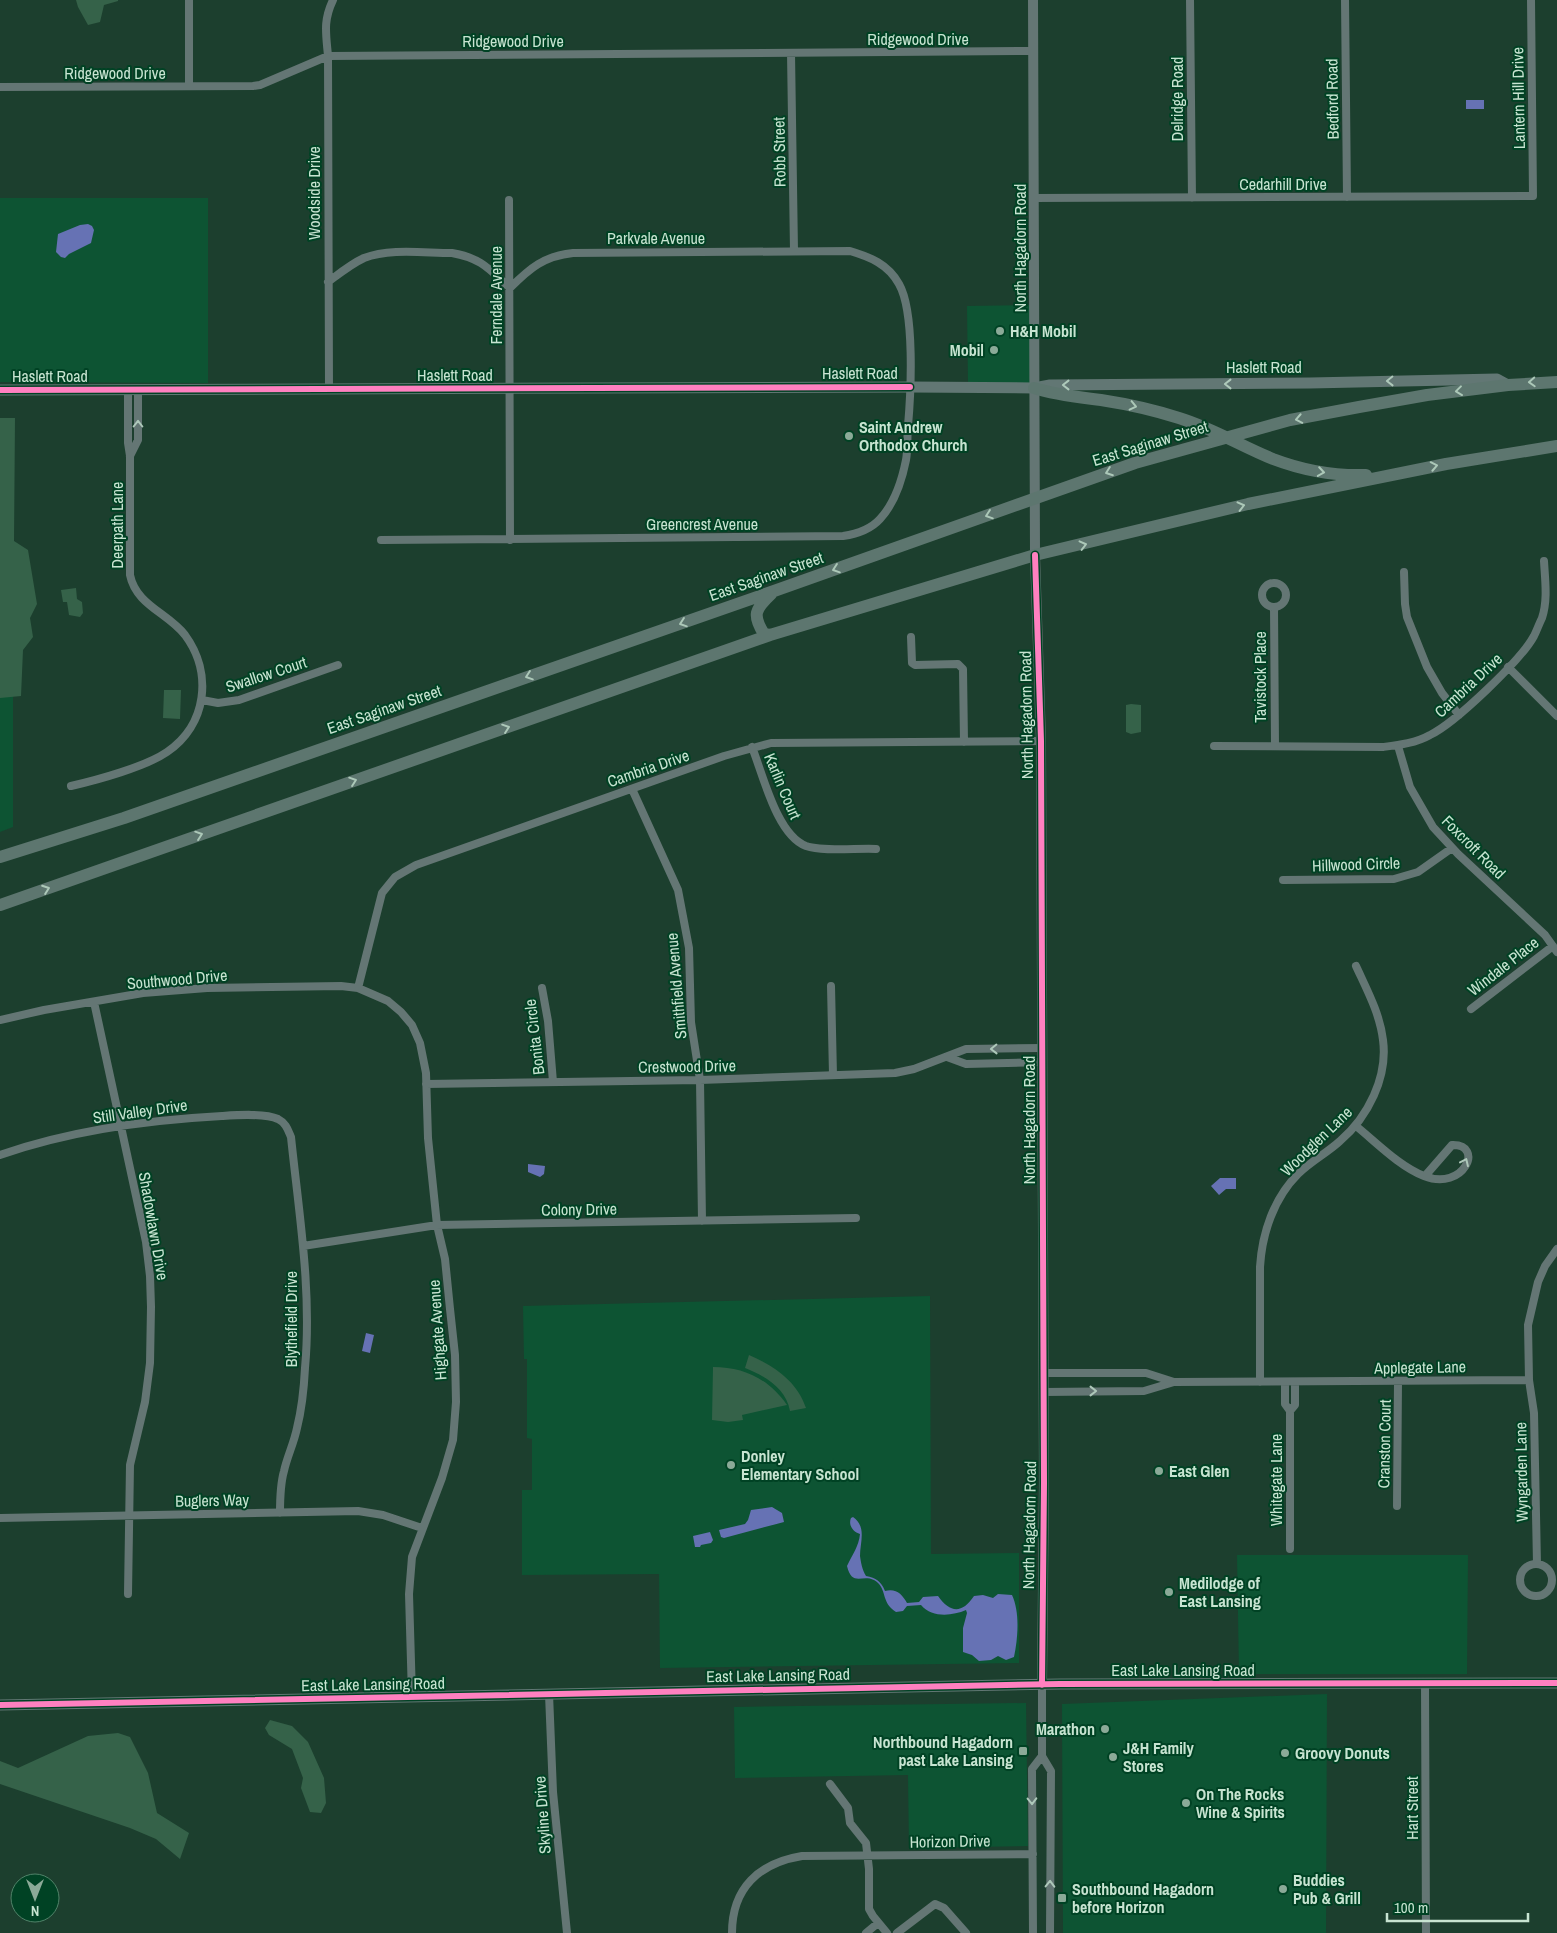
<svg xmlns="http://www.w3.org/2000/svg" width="1557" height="1933" font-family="'Archivo Narrow',sans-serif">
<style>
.built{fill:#0d5433}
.green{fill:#356249}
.water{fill:#6672b4}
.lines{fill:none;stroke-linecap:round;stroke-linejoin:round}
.minor{stroke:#647674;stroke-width:8}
.tertiary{stroke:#647674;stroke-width:10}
.secondary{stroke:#627774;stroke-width:11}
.primary{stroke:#5d766f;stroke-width:12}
.cycleway-casing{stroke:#004224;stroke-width:9}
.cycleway{stroke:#ff80c0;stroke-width:6}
.oneway{stroke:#aec9ba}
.oneway2{stroke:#acc8b8}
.oneway3{stroke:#aec8ba}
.poi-dot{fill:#8baa98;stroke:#004224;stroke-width:2}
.labels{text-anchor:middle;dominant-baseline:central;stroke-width:4;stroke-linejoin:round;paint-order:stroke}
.street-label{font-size:16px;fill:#c7e4d1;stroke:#004224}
.poi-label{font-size:16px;font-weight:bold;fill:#c7e4d1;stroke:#004224;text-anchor:start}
</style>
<rect width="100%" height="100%" fill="#1c3f2e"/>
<path class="built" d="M0,198H208V383L0,382Z
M1032,305L1033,383L968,384L967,306Z
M0,586H13V827L0,832Z
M930,1296L931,1554L1019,1553V1663L660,1668L659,1574L522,1575V1490H532V1439L527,1438V1359H524L523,1306Z
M1237,1555H1468L1467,1674H1239Z
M1327,1694L1326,1933H1063L1062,1704Z
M1026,1703L1028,1846L909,1848L908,1775L735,1778L734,1707Z"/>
<path class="green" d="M76,0H118V1L104,5L100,22L88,25L78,7Z
M0,418H15L14,541L28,550L37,604L30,618L33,637L23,650L21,696L0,698Z
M76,588L77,599L82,602L83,613L80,617L69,615L67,602H63L61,590Z
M164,690H181L180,719L163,718Z
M1131,704L1141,705V732L1131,734L1126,732V705Z
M749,1355C774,1366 797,1381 806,1408L790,1411C786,1388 765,1376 745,1368Z
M713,1367C744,1367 769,1379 787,1405L742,1415L743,1420L728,1422L712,1420Z
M270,1720L292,1726L308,1742L324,1778L326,1803L321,1813L310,1812L301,1788L303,1778L292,1749L269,1735L265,1728Z
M118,1733L130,1737L148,1773L157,1813L189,1833L180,1859L156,1839L130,1828L0,1784V1761L18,1768L88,1736Z"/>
<path class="water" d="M1466,100H1484V109H1466Z
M88,224L92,226L94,230L91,243L69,254L65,258L61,257L56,252L58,234L80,225Z
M528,1164L545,1166L544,1174L540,1177L528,1172Z
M1220,1178H1236V1189H1226L1219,1195L1211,1186Z
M366,1333L374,1335L370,1353L362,1351Z
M772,1507L782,1513L784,1522L724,1538L721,1537L719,1530L745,1524L748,1520L751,1510Z
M853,1517C867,1527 860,1542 860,1556C861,1563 862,1569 866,1576C876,1578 881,1581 885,1591C896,1588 902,1594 907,1603L919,1602L923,1597L938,1596C950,1613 962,1614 974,1596L983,1595L993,1598L998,1594L1012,1595C1020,1612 1018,1638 1014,1657L1006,1660L998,1656L991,1660L979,1661L972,1655L963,1652V1628L967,1613L966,1610C952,1616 932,1618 921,1605L907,1606L903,1611L896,1612C880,1602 888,1588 874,1580C862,1574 852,1587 847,1566C852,1555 859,1546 860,1534C853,1532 848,1525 851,1518Z
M710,1532L713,1540L711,1543L701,1545L700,1547H695L693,1536Z"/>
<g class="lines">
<path class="minor" d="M189,0V86
M1190,0L1192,198
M1345,0L1347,197
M791,53L794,251
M0,87L253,86L260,85L328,56L1033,51
M1034,198L1533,196L1531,0
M509,200L510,540
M328,282C340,273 351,264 364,258C390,248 424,253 452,253C481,258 489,269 510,288C530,268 544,256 573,253L850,251C870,257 888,264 899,284C915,312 911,392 908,426C907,438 908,449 906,460C902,480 894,504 880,519C870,530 857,534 843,536L381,540
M329,388L328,56C326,33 323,21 333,0
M130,456L138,440V389
M1404,572L1405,604L1407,617L1427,667L1442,693L1459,715
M1262 595a12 12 0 1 1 24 0a12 12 0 1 1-24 0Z
M1274,607L1275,746
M911,637L912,663L915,665L958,664L963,669L964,742
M1508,667L1557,716
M202,700L218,703L239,700L338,665
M1214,746L1383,747C1399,745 1416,743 1430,735C1455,723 1521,660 1534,636C1537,630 1539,624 1542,618C1548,600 1545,580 1544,561
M1398,746L1410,787L1433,827L1458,854L1545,935L1557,952
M752,747C763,775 777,835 806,846C823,852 857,848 876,849
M71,786C97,780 145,767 167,752C207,725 213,673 185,635C168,613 136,605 130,575V456L128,443V389
M632,789L678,890L689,948L691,1022L700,1080L702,1221
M1283,880L1394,879L1418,872L1452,848
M831,986L833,1075
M358,988L382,893L395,877L416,865L724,756L771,743L1041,741
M542,988L548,1021L553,1082
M94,1002L146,1242L150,1276L151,1307L150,1363L145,1402L130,1465L128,1594
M1471,1009L1553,946
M0,1020L44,1010L143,993L207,988L341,986L358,988L388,1001L401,1012L412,1025L420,1043L426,1073L428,1138L437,1225L445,1259L450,1309L455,1355L456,1402L453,1440L442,1478L412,1557L409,1594L412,1696
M947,1057L966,1064L1042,1062
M426,1084L700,1080L895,1073L914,1069L966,1049L1042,1048
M1356,1126C1377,1143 1399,1166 1424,1176C1464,1192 1485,1144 1452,1145L1425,1176
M0,1155C71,1130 147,1120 222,1116C237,1115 265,1113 278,1119C286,1123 288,1130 291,1137C299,1214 312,1291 305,1368C304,1388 302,1408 297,1428C294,1443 287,1457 284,1471C280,1485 280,1499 280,1513
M303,1246L437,1225L856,1218
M1044,1373H1146L1174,1382L1529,1380
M1260,1382V1267C1262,1233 1274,1198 1298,1174C1311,1161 1327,1153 1340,1141C1368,1117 1388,1077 1383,1040C1380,1014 1367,990 1356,966
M1285,1382V1404L1290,1411V1549
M1044,1392L1144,1391L1174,1382
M1290,1411L1295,1405V1382
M1397,1506L1398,1382
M0,1518L358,1511L383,1515L422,1528
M1537,1564L1534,1413L1529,1380L1528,1325L1538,1282L1545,1266L1557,1249
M1520 1580a16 16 0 1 1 32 0a16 16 0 1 1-32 0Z
M1425,1684L1426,1933
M1042,1685V1756L1051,1771L1050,1933
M549,1694L553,1792L567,1933
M830,1784L848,1808L850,1823L866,1843L869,1869V1909L873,1916L887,1933
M732,1933C732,1888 759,1863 802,1856L1033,1854
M866,1933L878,1923
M897,1933L935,1904L944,1908L966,1933
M1033,1933L1032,1769L1042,1756"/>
<path class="tertiary" d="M1033,0L1035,555L1041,741L1044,1483L1042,1685"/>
<path class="secondary" d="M0,390L910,387L1034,388L1050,385L1310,383L1497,379L1508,385
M0,1705L1060,1684L1557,1683"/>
<path class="primary" d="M1034,388C1056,395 1078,397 1101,400C1127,404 1154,410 1179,418C1212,428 1241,446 1273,459C1302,470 1335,476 1366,475
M770,635L764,634C752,615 755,609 771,594
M0,857L124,818L774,591L1135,463L1290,420L1359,407L1427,395L1508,385L1557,382
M0,905L770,635L1035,555L1248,504L1446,464L1557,446"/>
<g class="cycleway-casing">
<path id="cycleway" d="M0,390L910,387
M1035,555L1041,741L1044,1483L1042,1685
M0,1705L1060,1684L1557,1683"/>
</g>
<use href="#cycleway" class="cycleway"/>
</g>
<defs><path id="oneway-chevron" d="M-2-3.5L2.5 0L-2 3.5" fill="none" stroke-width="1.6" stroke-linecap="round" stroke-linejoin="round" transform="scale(1.25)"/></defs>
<g class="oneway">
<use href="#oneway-chevron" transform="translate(1390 381) rotate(179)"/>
<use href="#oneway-chevron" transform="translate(1228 384) rotate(180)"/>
<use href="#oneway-chevron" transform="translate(1066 385) rotate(180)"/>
</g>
<g class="oneway2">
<use href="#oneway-chevron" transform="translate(1532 382) rotate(177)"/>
<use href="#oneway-chevron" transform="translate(1459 391) rotate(173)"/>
<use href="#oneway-chevron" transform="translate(1133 406) rotate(13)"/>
<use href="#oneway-chevron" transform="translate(1299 419) rotate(169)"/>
<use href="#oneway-chevron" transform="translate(1434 466) rotate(-11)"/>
<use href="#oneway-chevron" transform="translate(1109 472) rotate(160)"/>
<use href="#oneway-chevron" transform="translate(1321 472) rotate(9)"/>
<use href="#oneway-chevron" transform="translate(1241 506) rotate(-14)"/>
<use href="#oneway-chevron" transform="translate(989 515) rotate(161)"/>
<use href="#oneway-chevron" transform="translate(1083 545) rotate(-14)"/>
<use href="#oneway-chevron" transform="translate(836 569) rotate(161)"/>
<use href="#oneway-chevron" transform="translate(683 623) rotate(161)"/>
<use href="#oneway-chevron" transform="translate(529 676) rotate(161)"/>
<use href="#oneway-chevron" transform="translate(506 728) rotate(-19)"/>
<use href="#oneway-chevron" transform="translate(353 781) rotate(-19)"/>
<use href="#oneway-chevron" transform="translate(199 835) rotate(-19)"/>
<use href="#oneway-chevron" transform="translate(46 889) rotate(-20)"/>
</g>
<g class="oneway3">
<use href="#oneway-chevron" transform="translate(138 424) rotate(-90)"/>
<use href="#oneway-chevron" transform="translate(994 1049) rotate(179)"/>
<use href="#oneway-chevron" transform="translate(1465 1162) rotate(-65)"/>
<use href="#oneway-chevron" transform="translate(1093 1391)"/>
<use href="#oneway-chevron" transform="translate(1032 1801) rotate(89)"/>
<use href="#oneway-chevron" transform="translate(1050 1884) rotate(-89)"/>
</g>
<g class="poi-dot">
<circle cx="1000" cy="331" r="5"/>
<circle cx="994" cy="350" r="5"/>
<circle cx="849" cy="436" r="5"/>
<circle cx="731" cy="1465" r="5"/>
<circle cx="1159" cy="1471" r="5"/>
<circle cx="1169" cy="1592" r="5"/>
<circle cx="1105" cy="1729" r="5"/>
<rect x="1018" y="1746" width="10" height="10" rx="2.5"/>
<circle cx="1285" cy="1753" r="5"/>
<circle cx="1113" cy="1757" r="5"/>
<circle cx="1186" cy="1803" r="5"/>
<circle cx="1283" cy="1889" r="5"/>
<rect x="1057" y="1893" width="10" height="10" rx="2.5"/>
</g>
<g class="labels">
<g class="street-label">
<text x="918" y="39">Ridgewood Drive</text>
<text x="513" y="41">Ridgewood Drive</text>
<text x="115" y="73">Ridgewood Drive</text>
<text transform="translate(1518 98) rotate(-91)">Lantern Hill Drive</text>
<text transform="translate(1177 99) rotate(-90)">Delridge Road</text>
<text transform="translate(1332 99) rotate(-91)">Bedford Road</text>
<text transform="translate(779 152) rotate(-91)">Robb Street</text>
<text x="1283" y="184">Cedarhill Drive</text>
<text transform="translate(314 193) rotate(-90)">Woodside Drive</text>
<text x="656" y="238">Parkvale Avenue</text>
<text transform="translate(1020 248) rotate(-90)">North Hagadorn Road</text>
<text transform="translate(496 295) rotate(-90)">Ferndale Avenue</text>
<text x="1264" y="367">Haslett Road</text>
<text x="860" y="373">Haslett Road</text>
<text x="455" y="375">Haslett Road</text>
<text x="50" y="376">Haslett Road</text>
<text transform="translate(1150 443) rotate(-17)">East Saginaw Street</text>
<text x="702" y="524">Greencrest Avenue</text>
<text transform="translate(117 525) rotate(-90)">Deerpath Lane</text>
<text transform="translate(766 576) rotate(-19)">East Saginaw Street</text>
<text transform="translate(266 674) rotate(-18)">Swallow Court</text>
<text transform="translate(1260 677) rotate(-90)">Tavistock Place</text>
<text transform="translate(1468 685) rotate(-43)">Cambria Drive</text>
<text transform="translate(384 709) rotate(-19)">East Saginaw Street</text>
<text transform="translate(1026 715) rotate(-91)">North Hagadorn Road</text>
<text transform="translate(648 768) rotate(-19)">Cambria Drive</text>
<text transform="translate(783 786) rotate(67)">Karlin Court</text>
<text transform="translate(1474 847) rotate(45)">Foxcroft Road</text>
<text transform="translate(1356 864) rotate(-2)">Hillwood Circle</text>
<text transform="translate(1503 966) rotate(-38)">Windale Place</text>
<text transform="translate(177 979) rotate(-5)">Southwood Drive</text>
<text transform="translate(676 986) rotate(-95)">Smithfield Avenue</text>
<text transform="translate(534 1037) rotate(-97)">Bonita Circle</text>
<text transform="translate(687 1066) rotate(-1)">Crestwood Drive</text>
<text transform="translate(140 1111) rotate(-8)">Still Valley Drive</text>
<text transform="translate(1029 1120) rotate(-90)">North Hagadorn Road</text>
<text transform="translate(1316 1141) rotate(-44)">Woodglen Lane</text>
<text transform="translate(579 1209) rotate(-1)">Colony Drive</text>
<text transform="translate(154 1226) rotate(80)">Shadowlawn Drive</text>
<text transform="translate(291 1319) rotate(-90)">Blythefield Drive</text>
<text transform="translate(437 1330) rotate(-94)">Highgate Avenue</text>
<text transform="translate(1420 1367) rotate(-1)">Applegate Lane</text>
<text transform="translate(1384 1444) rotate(-89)">Cranston Court</text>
<text transform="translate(1521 1472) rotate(-91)">Wyngarden Lane</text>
<text transform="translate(1276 1480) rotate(-90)">Whitegate Lane</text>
<text transform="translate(212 1500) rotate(-1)">Buglers Way</text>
<text transform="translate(1029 1525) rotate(-89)">North Hagadorn Road</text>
<text x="1183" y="1670">East Lake Lansing Road</text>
<text transform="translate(778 1675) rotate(-1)">East Lake Lansing Road</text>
<text transform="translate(373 1684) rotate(-1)">East Lake Lansing Road</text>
<text transform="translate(1412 1808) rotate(-90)">Hart Street</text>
<text transform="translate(542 1815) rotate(-94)">Skyline Drive</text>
<text transform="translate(950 1841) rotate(-1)">Horizon Drive</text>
</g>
<g class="poi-label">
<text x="1010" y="331">H&amp;H Mobil</text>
<text x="984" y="350" text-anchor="end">Mobil</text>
<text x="859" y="427">Saint Andrew<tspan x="859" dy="18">Orthodox Church</tspan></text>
<text x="741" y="1456">Donley<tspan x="741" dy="18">Elementary School</tspan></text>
<text x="1169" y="1471">East Glen</text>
<text x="1179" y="1583">Medilodge of<tspan x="1179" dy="18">East Lansing</tspan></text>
<text x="1095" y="1729" text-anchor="end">Marathon</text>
<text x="1013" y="1742" text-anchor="end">Northbound Hagadorn<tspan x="1013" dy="18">past Lake Lansing</tspan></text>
<text x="1123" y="1748">J&amp;H Family<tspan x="1123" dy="18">Stores</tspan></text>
<text x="1295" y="1753">Groovy Donuts</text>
<text x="1196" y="1794">On The Rocks<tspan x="1196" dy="18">Wine &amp; Spirits</tspan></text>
<text x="1293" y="1880">Buddies<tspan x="1293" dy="18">Pub &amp; Grill</tspan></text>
<text x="1072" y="1889">Southbound Hagadorn<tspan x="1072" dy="18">before Horizon</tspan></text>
</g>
</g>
<g transform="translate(35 1898) rotate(180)"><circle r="24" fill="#004224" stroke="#508369"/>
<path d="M0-4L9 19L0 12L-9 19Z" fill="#8baa98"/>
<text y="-8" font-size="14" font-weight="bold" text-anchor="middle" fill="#c7e4d1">N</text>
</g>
<path d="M1387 1913v8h141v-8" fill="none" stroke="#c7e4d1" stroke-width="2.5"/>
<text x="1394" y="1913" font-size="15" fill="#c7e4d1" stroke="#004224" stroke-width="4" paint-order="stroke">100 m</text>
</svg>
